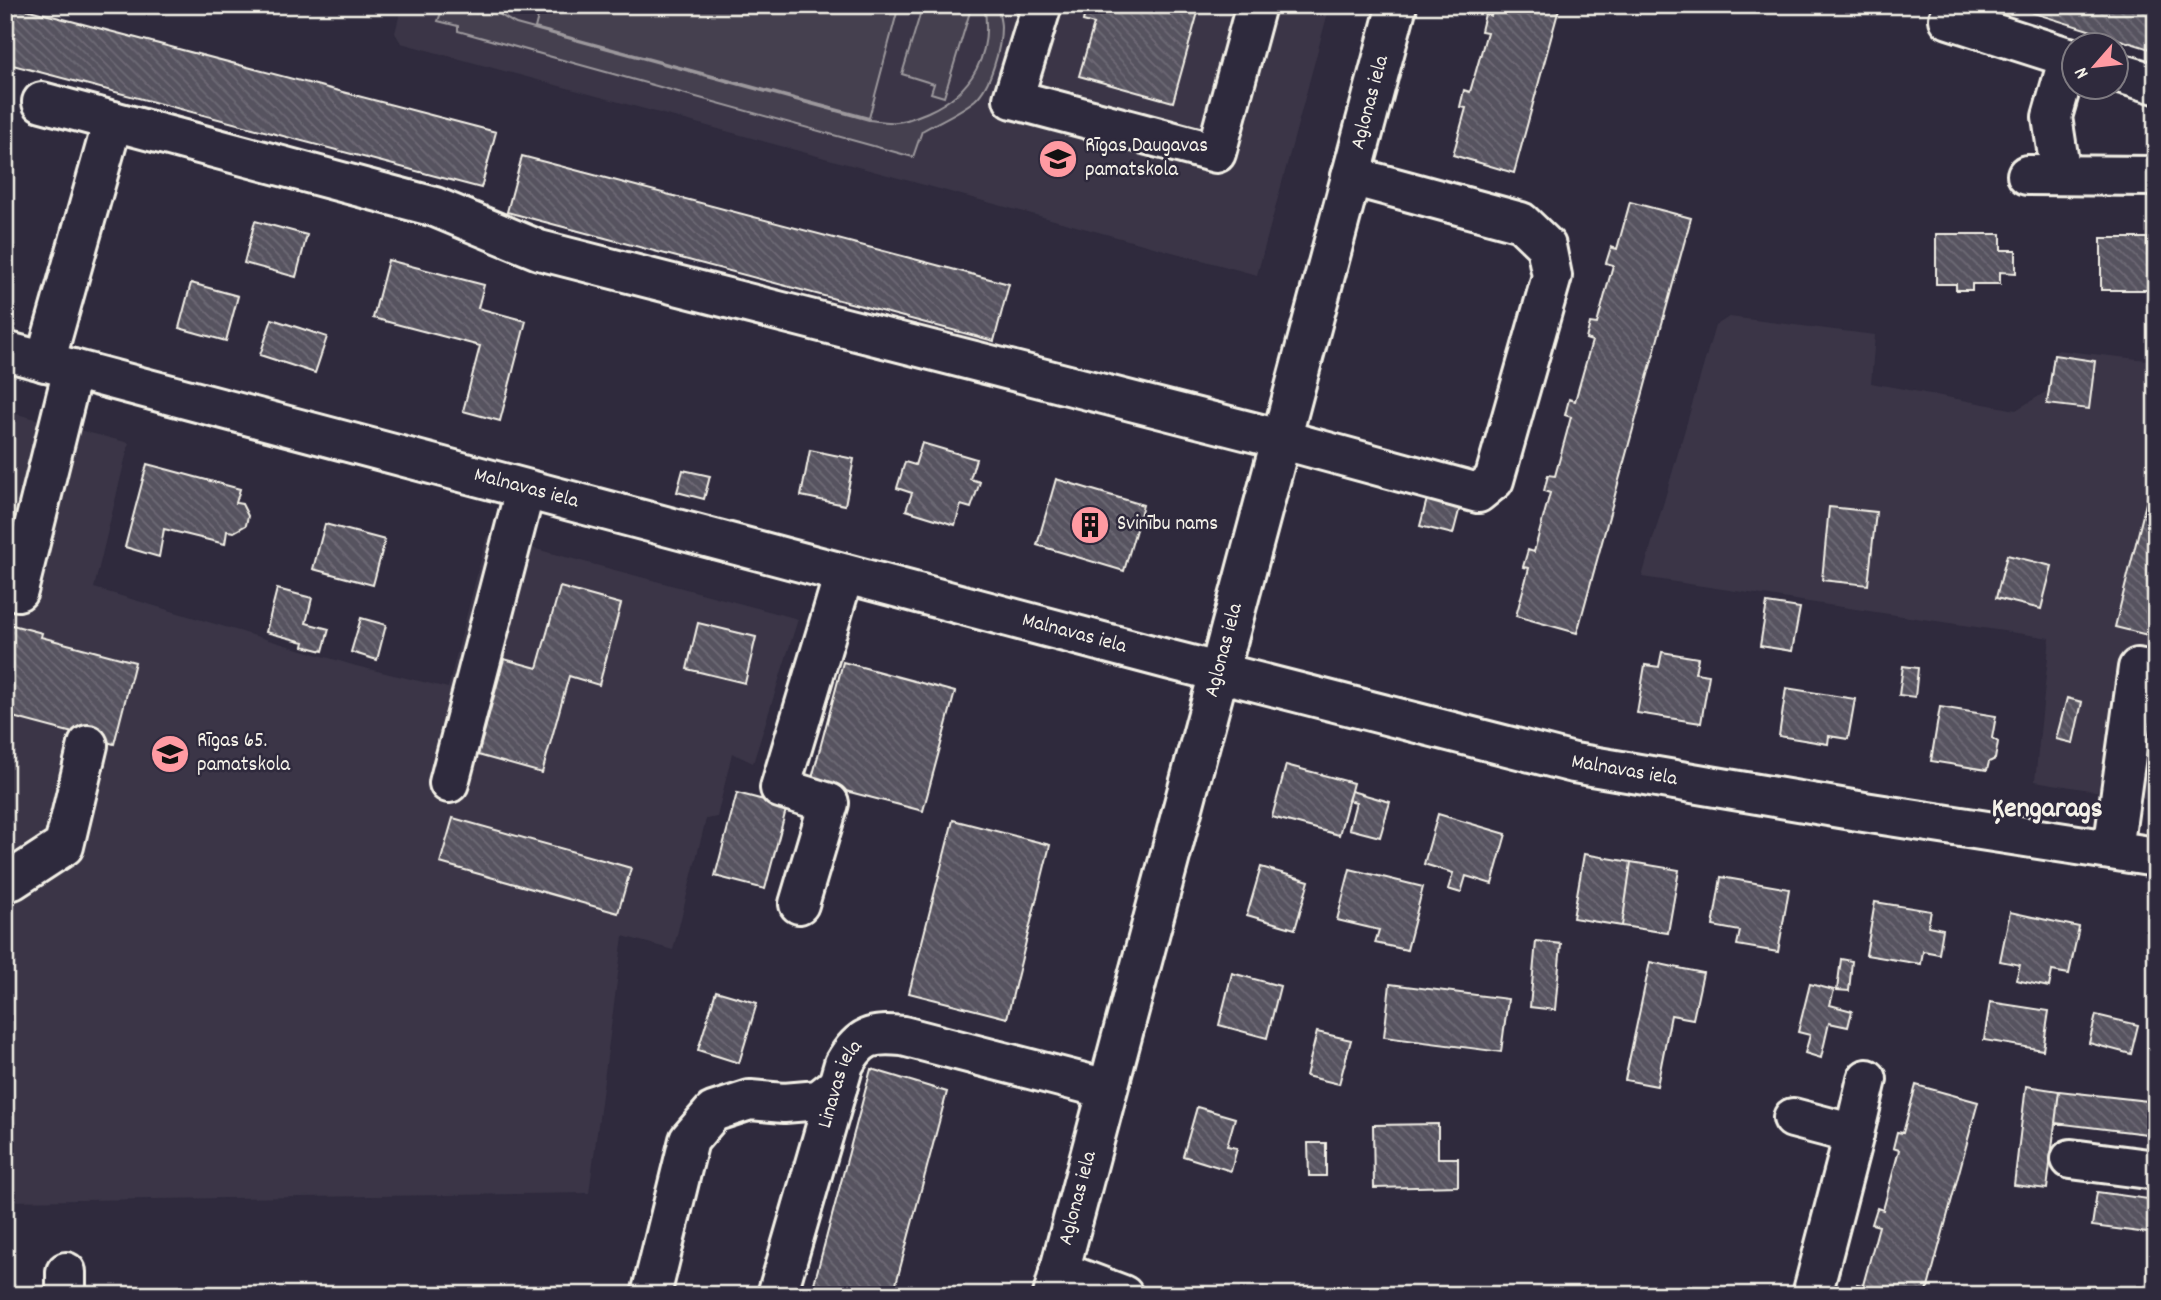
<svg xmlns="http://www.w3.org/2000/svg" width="2161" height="1300" font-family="Dekko,sans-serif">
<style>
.built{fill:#3b3647}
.park{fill:#454050;stroke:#9c989c;stroke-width:2}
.building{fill:url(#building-back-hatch);stroke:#f4f1e8;stroke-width:2}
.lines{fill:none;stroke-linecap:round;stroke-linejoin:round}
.minor-casing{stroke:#f4f1e8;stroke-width:44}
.minor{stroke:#2f2a3d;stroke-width:38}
.labels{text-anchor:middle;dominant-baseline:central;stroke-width:5;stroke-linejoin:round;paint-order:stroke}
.street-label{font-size:21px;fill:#f4f1e8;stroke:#2f2a3d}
.poi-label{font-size:21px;fill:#f4f1e8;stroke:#2f2a3d;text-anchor:start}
.district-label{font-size:28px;font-weight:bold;fill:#f4f1e8;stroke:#2f2a3d}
</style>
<defs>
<pattern id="building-back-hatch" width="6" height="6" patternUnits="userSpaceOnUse" patternTransform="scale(1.75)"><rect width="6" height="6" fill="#56525f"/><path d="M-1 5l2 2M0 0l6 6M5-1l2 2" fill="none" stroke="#6f6b76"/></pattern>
</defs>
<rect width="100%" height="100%" fill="#2f2a3d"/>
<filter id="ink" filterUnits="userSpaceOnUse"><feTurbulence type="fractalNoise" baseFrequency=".0143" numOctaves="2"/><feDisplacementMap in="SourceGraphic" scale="14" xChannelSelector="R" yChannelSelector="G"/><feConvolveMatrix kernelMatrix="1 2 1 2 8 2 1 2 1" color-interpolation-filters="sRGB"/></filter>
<g filter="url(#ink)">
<path class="built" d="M402,5H1330L1257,275L401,43L395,33Z
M1729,317L1875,335L1871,383L2016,410L2049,390L2056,350L2156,361V801L2035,781L2050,638L1642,577L1715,326Z
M5,411L129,443L94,588L356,666L448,688L487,536L798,619L753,763L732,753L717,817L706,819L673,950L623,936L589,1193L5,1201Z"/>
<path class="park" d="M444,5L475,13L469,5C492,5 496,14 516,24L869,120C878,121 888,123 897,122C908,121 918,116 928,112C973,92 993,54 984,5H997C998,12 1001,20 1001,27C1001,48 991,86 975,100C959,113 939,121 922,131L913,157L458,31V26L438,21Z
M541,5H899L869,118L535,28Z
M923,5H972L944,97L931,93L934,84L902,74Z"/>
<path class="building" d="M10,5L496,132L481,188L5,63V23Z
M1087,5H1200L1173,102L1079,76L1094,24L1083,21Z
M1494,5H1560L1514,173L1453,155L1466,108L1460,107L1464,90L1470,92L1487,32L1481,31L1485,14L1491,16Z
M2008,5H2156V51Z
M522,156L1009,284L994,341L507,212Z
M1630,202L1691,218L1577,633L1516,616L1529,568L1523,567L1528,550L1534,552L1550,493L1544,491L1548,475L1555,476L1571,417L1565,415L1569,399L1575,401L1592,341L1586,339L1590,323L1597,324L1613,265L1606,263L1611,247L1617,249Z
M255,221L307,235L296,277L244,263Z
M1936,234H2001V250H2016V273L2000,272V284H1972V290H1956V284H1936Z
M2101,238H2147L2148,290H2101Z
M388,260L484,285L478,308L526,321L500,421L463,411L480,346L373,318Z
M191,283L238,296L226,341L179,328Z
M272,319L327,337L315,373L260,355Z
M2054,355L2095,361L2089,409L2047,404Z
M922,443L976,459L970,479L980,482L971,508L961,505L955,525L906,510L912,493L897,488L905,462L915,465Z
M810,450L854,459L845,505L801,496Z
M2156,463V526L2152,539L2156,540V637L2115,627Z
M147,464L240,489L236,503L242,504L248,516L246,525L234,532L227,531L225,544L164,529L159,557L125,547Z
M683,470L710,476L704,499L677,492Z
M1056,479L1143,505L1124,571L1037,545Z
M1428,495L1461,503L1453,534L1420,526Z
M1829,507L1876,512L1868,585L1822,580Z
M325,524L385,540L373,585L313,569Z
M2007,555L2052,566L2041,609L1996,598Z
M560,587L621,604L599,685L569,676L542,773L478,755L504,659L537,668Z
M277,589L312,598L306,623L329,629L323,651L303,646L304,642L266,632Z
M1767,603L1800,608L1792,651L1760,646Z
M361,618L386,625L377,660L351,652Z
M5,623L42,633L41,637L135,662L114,744L5,715Z
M698,623L756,637L745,683L687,669Z
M1662,652L1698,658L1695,673L1709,675L1701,723L1637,713L1645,665L1659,667Z
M843,662L955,692L923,811L811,782Z
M1903,666L1918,668L1915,697L1899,695Z
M1786,688L1855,699L1848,739L1829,736L1828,744L1779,736Z
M2067,698L2082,702L2073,743L2056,739Z
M1940,707L1996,716L1992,738L1998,742L1995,759L1989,762L1987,770L1931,761Z
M1286,765L1353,783L1339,835L1272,817Z
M1351,791L1390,802L1380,837L1349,829L1356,802L1348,800Z
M737,793L787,806L765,889L715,876Z
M1438,814L1506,834L1492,884L1466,876L1461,893L1448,889L1453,873L1424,864Z
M453,818L631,868L618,913L440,863Z
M953,820L1050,845L1007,1018L909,993Z
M1584,854L1631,862L1622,926L1573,918Z
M1631,862L1679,870L1668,933L1622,926Z
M1261,867L1309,881L1295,929L1247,915Z
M1350,869L1423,887L1407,950L1375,943L1379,930L1337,920Z
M1721,877L1789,889L1778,952L1737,945L1740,931L1713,926Z
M1875,902L1931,911L1928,926L1943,929L1939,954L1923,951L1921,964L1866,955Z
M2010,912L2079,927L2069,974L2052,971L2049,987L2016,980L2020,965L2000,961Z
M1536,941L1561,944L1555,1010L1530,1007Z
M1841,959L1852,961L1849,991L1837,990Z
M1650,962L1703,973L1693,1019L1671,1015L1657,1086L1625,1080Z
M1232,973L1280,986L1267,1038L1219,1025Z
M1390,984L1508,999L1501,1052L1384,1037Z
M1810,984L1834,990L1830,1005L1852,1011L1848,1027L1829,1023L1821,1058L1805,1053L1810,1035L1798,1032Z
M716,991L757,1003L739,1063L698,1050Z
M1990,1002L2049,1011L2043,1050L1984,1040Z
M2096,1015L2138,1025L2131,1054L2089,1043Z
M1317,1032L1351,1040L1339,1084L1306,1076Z
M871,1069L947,1092L893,1295H811Z
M1916,1085L1978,1102L1926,1295H1854L1857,1284L1863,1285L1879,1226L1872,1224L1877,1208L1883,1210L1899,1150L1893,1148L1897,1132L1903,1133Z
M2026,1086L2059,1091L2047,1189L2014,1185Z
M2059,1091L2156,1102V1135L2055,1123Z
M1197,1107L1235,1118L1227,1146L1237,1148L1231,1171L1183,1156Z
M1438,1124V1158H1458V1186L1374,1188L1373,1125Z
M1308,1143H1326V1176H1309Z
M2097,1192L2156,1200V1234L2092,1226Z"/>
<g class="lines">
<g class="minor-casing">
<g id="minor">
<path d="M1042,5L1013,99L1216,153L1256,5"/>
<path d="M1949,19L2074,59"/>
<path d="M2116,72L2156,84"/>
<path d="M42,102L435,207L539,250L1280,439L1478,493L1494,480L1552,276L1546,246L1521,222L1351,176"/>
<path d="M2027,175L2156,176"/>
<path d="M2061,175L2052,117L2069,57"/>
<path id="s1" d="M5,351L1163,658L1574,763L1864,812L2156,857"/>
<path d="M45,362L113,121"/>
<path d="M18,591L73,369"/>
<path d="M449,783L525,490"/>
<path d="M2113,850L2138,668"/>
<path d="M5,882L12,880L64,846L88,745"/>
<path d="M799,904L829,803L780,788L844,574"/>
<path d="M1793,1118L1854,1134L1812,1295"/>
<path d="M1854,1134L1867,1079"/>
<path d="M2071,1159L2156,1170"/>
<path d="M1059,1271L1123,1295"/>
<path d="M66,1295V1272"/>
<path d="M651,1295L689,1140L713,1112L750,1100L784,1103L819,1100L838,1085"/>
<path id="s2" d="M777,1295L844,1064C860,1036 871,1033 903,1036L1107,1089"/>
<path id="s3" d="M1053,1295L1397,5"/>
</g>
</g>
<use href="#minor" class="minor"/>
</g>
</g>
<defs>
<g id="school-disc" transform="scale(2.0125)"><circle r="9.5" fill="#ff9aa2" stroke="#2f2a3d"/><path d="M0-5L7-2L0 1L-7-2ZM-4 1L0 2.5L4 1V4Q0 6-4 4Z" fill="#111"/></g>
<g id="building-disc" transform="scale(2.0125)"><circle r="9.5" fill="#ff9aa2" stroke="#2f2a3d"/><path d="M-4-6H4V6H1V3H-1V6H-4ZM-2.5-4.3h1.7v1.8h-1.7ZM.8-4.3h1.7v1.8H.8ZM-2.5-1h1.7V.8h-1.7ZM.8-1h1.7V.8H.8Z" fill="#111"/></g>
</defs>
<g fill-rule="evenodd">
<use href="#school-disc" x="1058" y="159"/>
<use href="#building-disc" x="1090" y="525"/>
<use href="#school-disc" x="170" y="754"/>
</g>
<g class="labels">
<g class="street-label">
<text stroke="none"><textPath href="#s3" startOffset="1234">Aglonas iela</textPath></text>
<text stroke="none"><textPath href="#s1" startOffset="539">Malnavas iela</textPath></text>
<text stroke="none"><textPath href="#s1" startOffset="1106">Malnavas iela</textPath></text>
<text stroke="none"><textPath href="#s3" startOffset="667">Aglonas iela</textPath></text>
<text stroke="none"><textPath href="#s1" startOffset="1673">Malnavas iela</textPath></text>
<text stroke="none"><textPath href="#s2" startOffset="220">Linavas iela</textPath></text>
<text stroke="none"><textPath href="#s3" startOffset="100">Aglonas iela</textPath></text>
</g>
<g class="poi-label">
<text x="1085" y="147">Rīgas Daugavas<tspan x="1085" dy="24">pamatskola</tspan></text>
<text x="1117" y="525">Svinību nams</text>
<text x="197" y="742">Rīgas 65.<tspan x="197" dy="24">pamatskola</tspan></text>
</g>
<g class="district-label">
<text x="2047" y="811">Ķengarags</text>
</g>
</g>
<rect width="2161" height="1300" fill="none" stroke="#2f2a3d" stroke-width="28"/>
<rect x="14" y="14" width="2133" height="1272" fill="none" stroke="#f4f1e8" stroke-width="2.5" filter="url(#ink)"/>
<g transform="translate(2095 66) rotate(242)"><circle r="33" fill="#2f2a3d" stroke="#7e7a81" stroke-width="2"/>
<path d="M0-5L12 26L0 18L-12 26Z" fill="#ff9aa2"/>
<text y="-10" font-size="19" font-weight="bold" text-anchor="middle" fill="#f4f1e8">N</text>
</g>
</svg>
